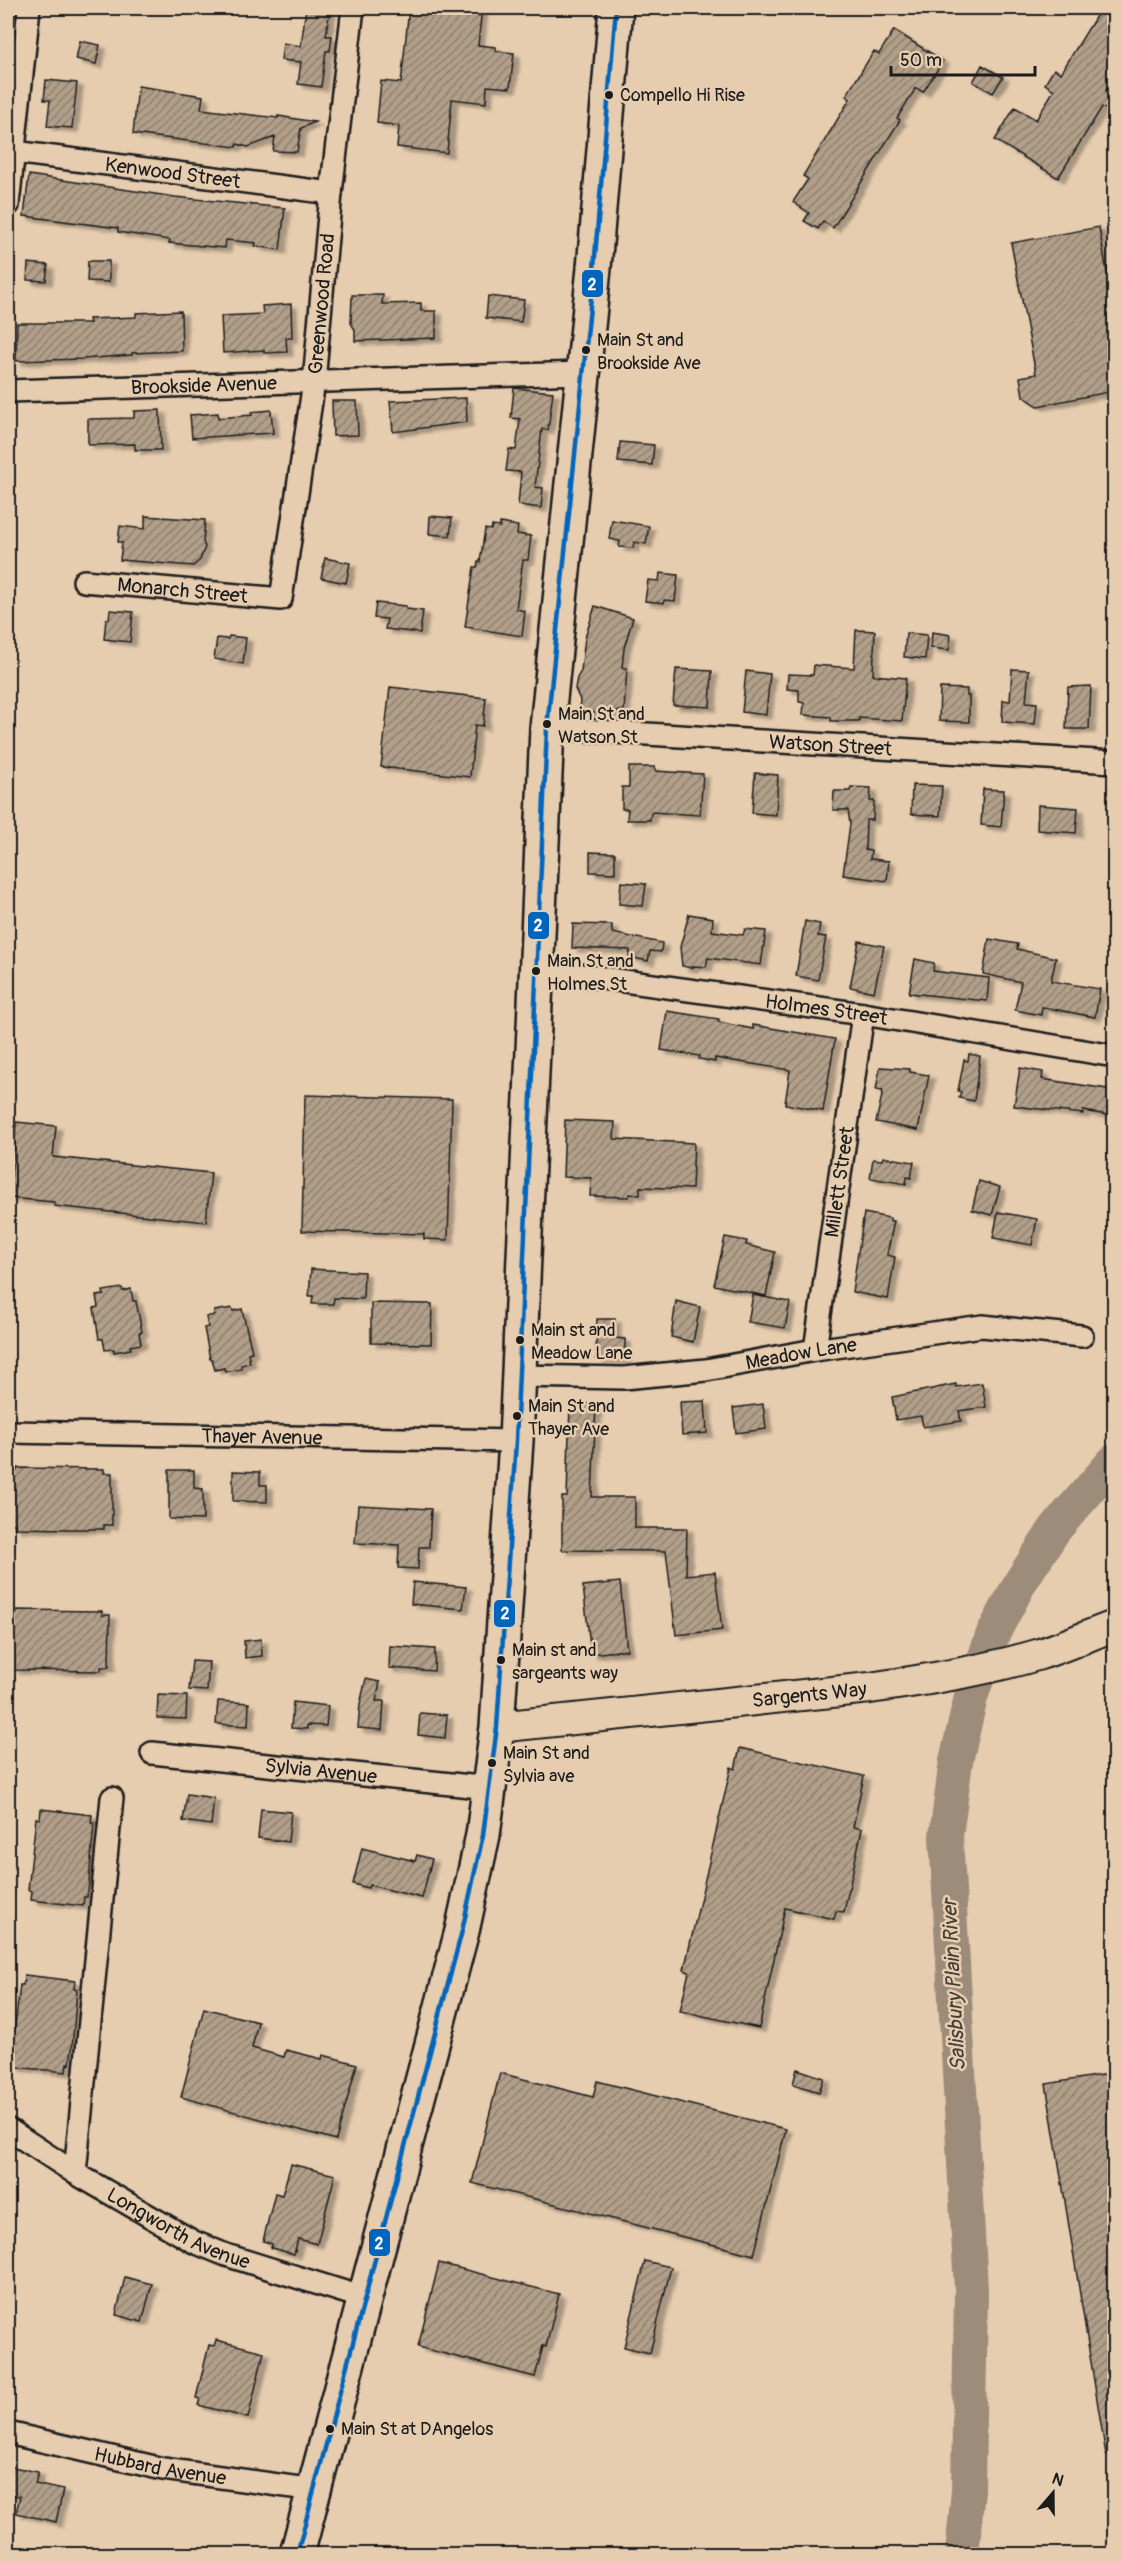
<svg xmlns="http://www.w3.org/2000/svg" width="1122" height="2562" font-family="Pangolin,sans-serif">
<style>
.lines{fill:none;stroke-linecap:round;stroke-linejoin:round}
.river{stroke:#9c8c79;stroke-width:34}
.building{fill:url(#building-hatch);stroke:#1c1c1c;stroke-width:1.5;filter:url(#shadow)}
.street-casing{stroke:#1c1c1c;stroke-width:26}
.secondary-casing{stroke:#1c1c1c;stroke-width:34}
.primary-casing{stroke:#1c1c1c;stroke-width:38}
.street{stroke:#e7cdaf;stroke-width:21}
.secondary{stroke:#e7cdaf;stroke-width:30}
.primary{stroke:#e7cdaf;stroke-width:33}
.bus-1-casing{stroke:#e7cdaf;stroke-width:9}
.bus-1{stroke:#0065bd;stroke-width:4.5}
.bus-dot{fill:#1c1c1c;stroke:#e7cdaf;stroke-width:2}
.labels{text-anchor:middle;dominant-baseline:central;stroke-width:5;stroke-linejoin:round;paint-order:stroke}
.bus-label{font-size:18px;fill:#1c1c1c;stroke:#e7cdaf;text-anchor:start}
.street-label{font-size:20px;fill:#1c1c1c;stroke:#e7cdaf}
.water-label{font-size:21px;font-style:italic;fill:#423e38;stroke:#e7cdaf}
.line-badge{stroke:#e7cdaf;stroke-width:2}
.badge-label{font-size:16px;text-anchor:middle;font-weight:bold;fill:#fff}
</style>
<defs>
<pattern id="building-hatch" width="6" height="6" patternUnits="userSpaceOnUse" patternTransform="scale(1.5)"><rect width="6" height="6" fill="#b19f89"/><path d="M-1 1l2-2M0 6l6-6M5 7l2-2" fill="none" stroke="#8f816f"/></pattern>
<filter id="shadow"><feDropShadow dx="6" dy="4" stdDeviation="1.5" flood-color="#0004"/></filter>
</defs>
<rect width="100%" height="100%" fill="#e7cdaf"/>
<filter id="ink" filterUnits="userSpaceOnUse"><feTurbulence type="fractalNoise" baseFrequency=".0167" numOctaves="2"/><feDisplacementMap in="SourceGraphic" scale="12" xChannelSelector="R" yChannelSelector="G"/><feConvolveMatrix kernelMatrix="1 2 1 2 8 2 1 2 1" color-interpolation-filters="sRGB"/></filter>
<g filter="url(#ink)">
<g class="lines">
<path class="river" d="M962,2554L968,2490L971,2289L946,1836L956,1761L971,1697L992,1636L1021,1581L1055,1529L1114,1461"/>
</g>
<path class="building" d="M306,8H330L326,36H332L330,51H326L321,87L298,84L301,62L281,60L283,43L301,46Z
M409,8H482L478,45L496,47V51L514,53L510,88L487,86L486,103L452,99L447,153L397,147L399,126L377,123L381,81L401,83Z
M1101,8H1114V77L1106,90L1114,115L1102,107L1058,178L995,140L1015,107L1036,120L1054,90L1045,84L1054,69L1061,73Z
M894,30L943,61L923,92L916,88L897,118L900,120L833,228L823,221L818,229L804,221L809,213L793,202L808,179L803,176L850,99L846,96L874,51L879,54Z
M80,41L100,45L96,64L76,59Z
M982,65L1003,77L993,93L973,82Z
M46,80L77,83L72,128L47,126L50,100H44Z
M138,86L203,96L201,109L278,118V116L315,122L301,128L297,152L273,151L275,137L248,147L237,144L236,147L133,134Z
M29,175L175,197L285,208L280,250L255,246L256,243L226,240L225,248L169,243L170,240L118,232V228L24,216Z
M1099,227L1109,283L1114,282V391L1038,406L1023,396L1020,377L1036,374L1011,243Z
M88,261H109V282L87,281Z
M28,263L48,265L46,281L27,280Z
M352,295H383L382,304L421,303V311H436V338L355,341V330L351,323Z
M488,296L524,300L521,322L486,318Z
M291,304L292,338H286L287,352L264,353V350L223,353L221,316L263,314L262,306Z
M181,311L182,351L132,353V355L83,359L16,361L17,323H90L89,319L136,317V313Z
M514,388L553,392L548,430L542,429L535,487L543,488L541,508L518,505L521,472L506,471L509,449L516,450L520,419L511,418Z
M466,398L467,422L393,432L390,401Z
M332,401H357L358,435L333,436Z
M160,410L161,450H135V444L88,445V419L134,418V411Z
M271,410L273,433L192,438L190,415L218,413V418L252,415L251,412Z
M620,442L654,445L652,465L618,462Z
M145,516L205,520L203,542L205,547L200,560L193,566L120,560L122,542H118L120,526L145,529Z
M430,516L452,518L450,536L429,534Z
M612,520L649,526L646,544L634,542L633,548L619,547L620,541L609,539Z
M500,523L518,526L517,534L531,536L528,560H523L516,609L525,611L522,636L465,627L474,567H477L478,562H480L485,529L491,530L492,526L500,527Z
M325,558L350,563L346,583L321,578Z
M660,573L678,575L675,601L664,600V603L645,601L648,580L659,581Z
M376,603L406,606V609L423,611L420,633L385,629L387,619L374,618Z
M595,606L633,618L624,648L622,668H627L624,711H612L611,714L579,712L580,700L575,689L577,678L581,671L585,638Z
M110,610L133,612L130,642L104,639L106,619H109Z
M856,630L875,631L873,675L906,678L902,721L859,718V721H831V717L803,715L804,703L799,702V690L787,689L788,674L813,675L814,665L854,668Z
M932,632L951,635L949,650L931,648Z
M906,633L927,635L925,659L904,657Z
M229,636L246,638L243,664L214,659L217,638L228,639Z
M676,669L712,671L710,707L673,705Z
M1012,669L1029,670L1026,702L1037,703L1035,724L1002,722L1003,700L1010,701Z
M746,671L770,674L766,715L742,712Z
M1091,686L1089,729H1066L1068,687Z
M390,687L486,698L483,726L475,725L470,777L381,767Z
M940,688L967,689V696H969V722L939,721Z
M629,767H655V771L703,774L700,815L651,812L650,820H627L628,809H622V787H629Z
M755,773L778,775L776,815L752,813Z
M912,785L942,786L940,816L911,814Z
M851,787L871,788L870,801H874L873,820H866L865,850L871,851L870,859L889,861L887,881L843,875L850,824L848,810H833L834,791H850Z
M983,789L1004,790L1001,827L981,825Z
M1038,805L1078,808L1076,833L1037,830Z
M590,852L615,853V873L590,872Z
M621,882L646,884L643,906L619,904Z
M689,914L713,918L712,931L743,935L745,929L766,931L761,965L708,958L706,967L695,966L691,968L682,966L680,947Z
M805,921L820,924L818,936L826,937L818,980L796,976Z
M573,924L612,925V933L662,943L661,952L650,951L648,961L629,957L630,950L572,948Z
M989,939L1018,944L1017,949L1056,958L1051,981L1100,989L1095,1017L1042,1007L1041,1015L1015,1010L1021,982L983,974Z
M859,941L884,946L874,992L850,987Z
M915,959L934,963L933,971L989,978L987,1001L909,993Z
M667,1011L719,1019L718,1022L753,1029V1025L835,1039L823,1111L785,1104L790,1070L715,1058V1062L699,1059L700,1056L661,1050Z
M969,1054L980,1056L974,1101L959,1098L961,1092L958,1091L964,1060L968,1061Z
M880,1067L910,1069V1072L929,1075L918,1130L876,1122L883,1091L876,1090Z
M1020,1068L1043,1072L1042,1079L1114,1090V1116L1083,1111V1114L1014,1106Z
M305,1095L452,1099L448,1240L424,1239V1234L302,1231Z
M565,1120L615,1122L614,1139L694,1143L692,1189L640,1187V1195L629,1194V1197L590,1196L591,1178L563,1177Z
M16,1122L56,1126L53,1157L211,1173L206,1222L54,1206V1202L9,1198Z
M883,1157L914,1162L911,1178L907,1177L906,1184L870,1178L873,1159L882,1160Z
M979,1181L1000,1187L992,1215L972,1210Z
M998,1212L1037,1219L1032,1245L993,1238Z
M864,1213L890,1218V1221H894L887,1255L895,1257L888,1299L852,1292Z
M725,1237L747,1241L746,1245L775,1252L766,1296L714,1285Z
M311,1269L364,1272L363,1299L334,1298L333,1304H312L313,1296H309Z
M122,1288L123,1291L131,1289L133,1301H136L142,1332L139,1333L141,1344L130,1346L131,1349L114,1352V1349L105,1350L103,1339H99L94,1308L98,1307L96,1296L104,1295L103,1291Z
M753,1295L790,1302L785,1328L748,1322Z
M676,1301L700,1307L693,1342L671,1337Z
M371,1303L432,1304L431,1344L371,1343Z
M232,1308L233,1311L242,1309L252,1352L248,1353L250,1363L241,1365V1369L225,1372L224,1368L215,1370L212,1359H210L204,1328L208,1327L206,1317L214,1315V1311Z
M597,1319H615V1338L625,1339V1360L596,1359Z
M982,1383L986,1407L959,1411L961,1421L923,1427L921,1416L896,1420L892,1397L956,1384V1387Z
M705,1401L707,1433L682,1435L680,1402Z
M570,1403L596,1404L592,1497H635V1528H687L686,1575L715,1572L722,1630L676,1635L666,1551L562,1550V1497H567Z
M763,1404L766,1429L736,1433L733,1408Z
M17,1468L104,1469V1473H112V1525H104V1529H66L15,1528V1524H8V1471H17Z
M169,1470H194V1488L203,1489V1520L169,1519Z
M233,1471L260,1472V1485H267V1502L233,1501Z
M358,1505L431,1509L429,1547H419L418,1569L398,1568L399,1545L355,1543Z
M413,1582L466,1587L463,1609L411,1604Z
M620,1582L627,1650L591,1654L583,1586Z
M15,1610L102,1611V1615H110L109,1667H101V1671L13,1670V1666H8V1613H15Z
M261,1639L262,1656L245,1658L244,1641Z
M390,1646L435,1649L434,1671L389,1668Z
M192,1661L209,1662L207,1691L189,1690Z
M366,1679L380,1682L376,1701H384L382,1730L358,1728L360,1704Z
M158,1695L187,1696L186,1719L157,1718Z
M218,1701L249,1703L248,1726L216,1724Z
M293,1702L328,1706L326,1726L307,1725V1729L291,1728Z
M420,1713L447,1715L445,1738L418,1735Z
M740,1748L864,1776L853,1827L862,1829L844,1912L836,1911L834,1919L785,1908L759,2028L680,2011L689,1972L684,1970L731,1767L735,1769Z
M187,1794L214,1798L211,1825L183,1821Z
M41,1809L92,1815L91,1823H94L89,1883L87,1897H84L83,1906L31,1900L32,1891L28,1890L36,1818L40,1819Z
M261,1809L291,1812L288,1842L258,1838Z
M362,1848L415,1861L417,1855L432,1859L422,1898L369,1885L368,1888L353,1884Z
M25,1975L75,1981L74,1989L77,1990L72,2049L70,2064L67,2063L66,2072L15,2067L16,2057L12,2056L13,2042L20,1985H23Z
M204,2008L258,2022L252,2048L284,2057L286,2050L322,2059L323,2055L357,2064L336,2140L181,2097Z
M797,2069L824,2078L819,2092L793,2084Z
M500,2073L593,2097L597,2081L786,2129L754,2255L472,2183Z
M1114,2073V2454L1106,2455L1046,2084Z
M291,2164L335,2175L317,2244L298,2239L294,2254L271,2248L272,2244L263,2241L275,2193L282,2195Z
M645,2261L671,2267L650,2353L624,2347Z
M439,2263L559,2294L546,2347L543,2346L535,2377L418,2347Z
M125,2277L152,2284L142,2322L116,2315Z
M216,2340L264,2352L248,2418L198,2405L200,2399L196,2398L209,2345L214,2346Z
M8,2466L38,2472L35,2484L63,2490L56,2522L16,2513L20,2496L8,2494Z"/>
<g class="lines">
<g class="street-casing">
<g id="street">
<path id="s1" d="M14,152L331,193"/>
<path d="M8,205L29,8"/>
<path id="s2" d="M8,391L582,373"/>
<path id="s3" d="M84,581L281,599L314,382L331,193L353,8"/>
<path id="s4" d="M547,728L1114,762"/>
<path id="s5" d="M537,969L863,1014L1114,1056"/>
<path id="s6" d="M815,1350L863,1014"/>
<path id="s7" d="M519,1376L624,1378L706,1370L815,1350L982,1326L1082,1336"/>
<path id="s8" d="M8,1432L516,1441"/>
<path id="s9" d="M152,1753L490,1788"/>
<path id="s10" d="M8,2129L75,2173L194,2242L226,2255L364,2298"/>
<path d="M75,2173L112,1798"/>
<path id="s11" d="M8,2433L163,2469L314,2490"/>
</g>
</g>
<g class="secondary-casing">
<g id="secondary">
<path id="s12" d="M497,1727L870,1688C926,1680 982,1671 1037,1655C1063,1647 1089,1635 1114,1626"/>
</g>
</g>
<g class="primary-casing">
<path id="primary" d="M297,2554L462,1931L483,1835L497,1727L516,1441L547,728L594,268L616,8"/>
</g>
<use href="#street" class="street"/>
<use href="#secondary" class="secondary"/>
<use href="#primary" class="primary"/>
<g class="bus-1-casing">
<path id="bus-1" d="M297,2554L462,1931L483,1835L497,1727L516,1441L547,728L594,268L616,8"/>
</g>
<use href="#bus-1" class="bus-1"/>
</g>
</g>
<g class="bus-dot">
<circle cx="609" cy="95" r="5"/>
<circle cx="586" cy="350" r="5"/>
<circle cx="547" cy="724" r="5"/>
<circle cx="536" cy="971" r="5"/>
<circle cx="520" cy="1340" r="5"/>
<circle cx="517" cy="1416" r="5"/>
<circle cx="501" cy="1660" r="5"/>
<circle cx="492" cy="1763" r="5"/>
<circle cx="330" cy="2429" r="5"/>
</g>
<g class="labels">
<g class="bus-label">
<text x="620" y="95">Compello Hi Rise</text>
<text x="597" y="340">Main St and<tspan x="597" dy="23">Brookside Ave</tspan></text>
<text x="558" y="714">Main St and<tspan x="558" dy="23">Watson St</tspan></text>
<text x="547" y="961">Main St and<tspan x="547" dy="23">Holmes St</tspan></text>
<text x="531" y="1330">Main st and<tspan x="531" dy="23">Meadow Lane</tspan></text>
<text x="528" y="1406">Main St and<tspan x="528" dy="23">Thayer Ave</tspan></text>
<text x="512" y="1650">Main st and<tspan x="512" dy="23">sargeants way</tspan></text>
<text x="503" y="1753">Main St and<tspan x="503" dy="23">Sylvia ave</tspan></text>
<text x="341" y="2429">Main St at DAngelos</text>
</g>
<g class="street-label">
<text stroke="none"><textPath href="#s1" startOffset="160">Kenwood Street</textPath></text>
<text stroke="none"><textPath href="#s3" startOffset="496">Greenwood Road</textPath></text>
<text stroke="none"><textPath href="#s2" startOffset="196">Brookside Avenue</textPath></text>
<text stroke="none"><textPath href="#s3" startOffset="99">Monarch Street</textPath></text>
<text stroke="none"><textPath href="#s4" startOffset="284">Watson Street</textPath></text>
<text stroke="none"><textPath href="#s5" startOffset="292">Holmes Street</textPath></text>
<text stroke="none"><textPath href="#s6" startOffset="170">Millett Street</textPath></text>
<text stroke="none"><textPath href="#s7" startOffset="284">Meadow Lane</textPath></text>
<text stroke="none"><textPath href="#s8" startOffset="254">Thayer Avenue</textPath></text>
<text stroke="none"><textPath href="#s12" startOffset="314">Sargents Way</textPath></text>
<text stroke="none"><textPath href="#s9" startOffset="170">Sylvia Avenue</textPath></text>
<text stroke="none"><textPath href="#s10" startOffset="198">Longworth Avenue</textPath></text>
<text stroke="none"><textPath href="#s11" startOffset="156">Hubbard Avenue</textPath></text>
</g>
<g class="water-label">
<text transform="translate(954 1985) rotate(-93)">Salisbury Plain River</text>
</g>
</g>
<g class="line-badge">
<rect x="581" y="269" width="23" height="29" rx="6" fill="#0065bd"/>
<rect x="527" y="911" width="23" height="29" rx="6" fill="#0065bd"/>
<rect x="493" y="1599" width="23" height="29" rx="6" fill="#0065bd"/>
<rect x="368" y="2228" width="23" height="29" rx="6" fill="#0065bd"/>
</g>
<g class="badge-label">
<text x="592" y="290">2</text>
<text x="538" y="931">2</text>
<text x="505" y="1619">2</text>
<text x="379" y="2249">2</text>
</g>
<rect width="1122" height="2562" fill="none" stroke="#e7cdaf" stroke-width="30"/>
<rect x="15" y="15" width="1092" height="2532" fill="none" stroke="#1c1c1c" stroke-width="2" filter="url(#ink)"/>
<g transform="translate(1053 2493) rotate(20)" stroke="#e7cdaf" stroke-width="4.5" paint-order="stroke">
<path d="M0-4.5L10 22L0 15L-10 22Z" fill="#1c1c1c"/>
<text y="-9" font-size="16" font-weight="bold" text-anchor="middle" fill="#1c1c1c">N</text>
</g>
<path d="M891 66v9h144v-9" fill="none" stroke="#1c1c1c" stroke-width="3"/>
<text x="900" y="66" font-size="18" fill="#1c1c1c" stroke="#e7cdaf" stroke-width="4.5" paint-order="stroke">50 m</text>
</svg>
